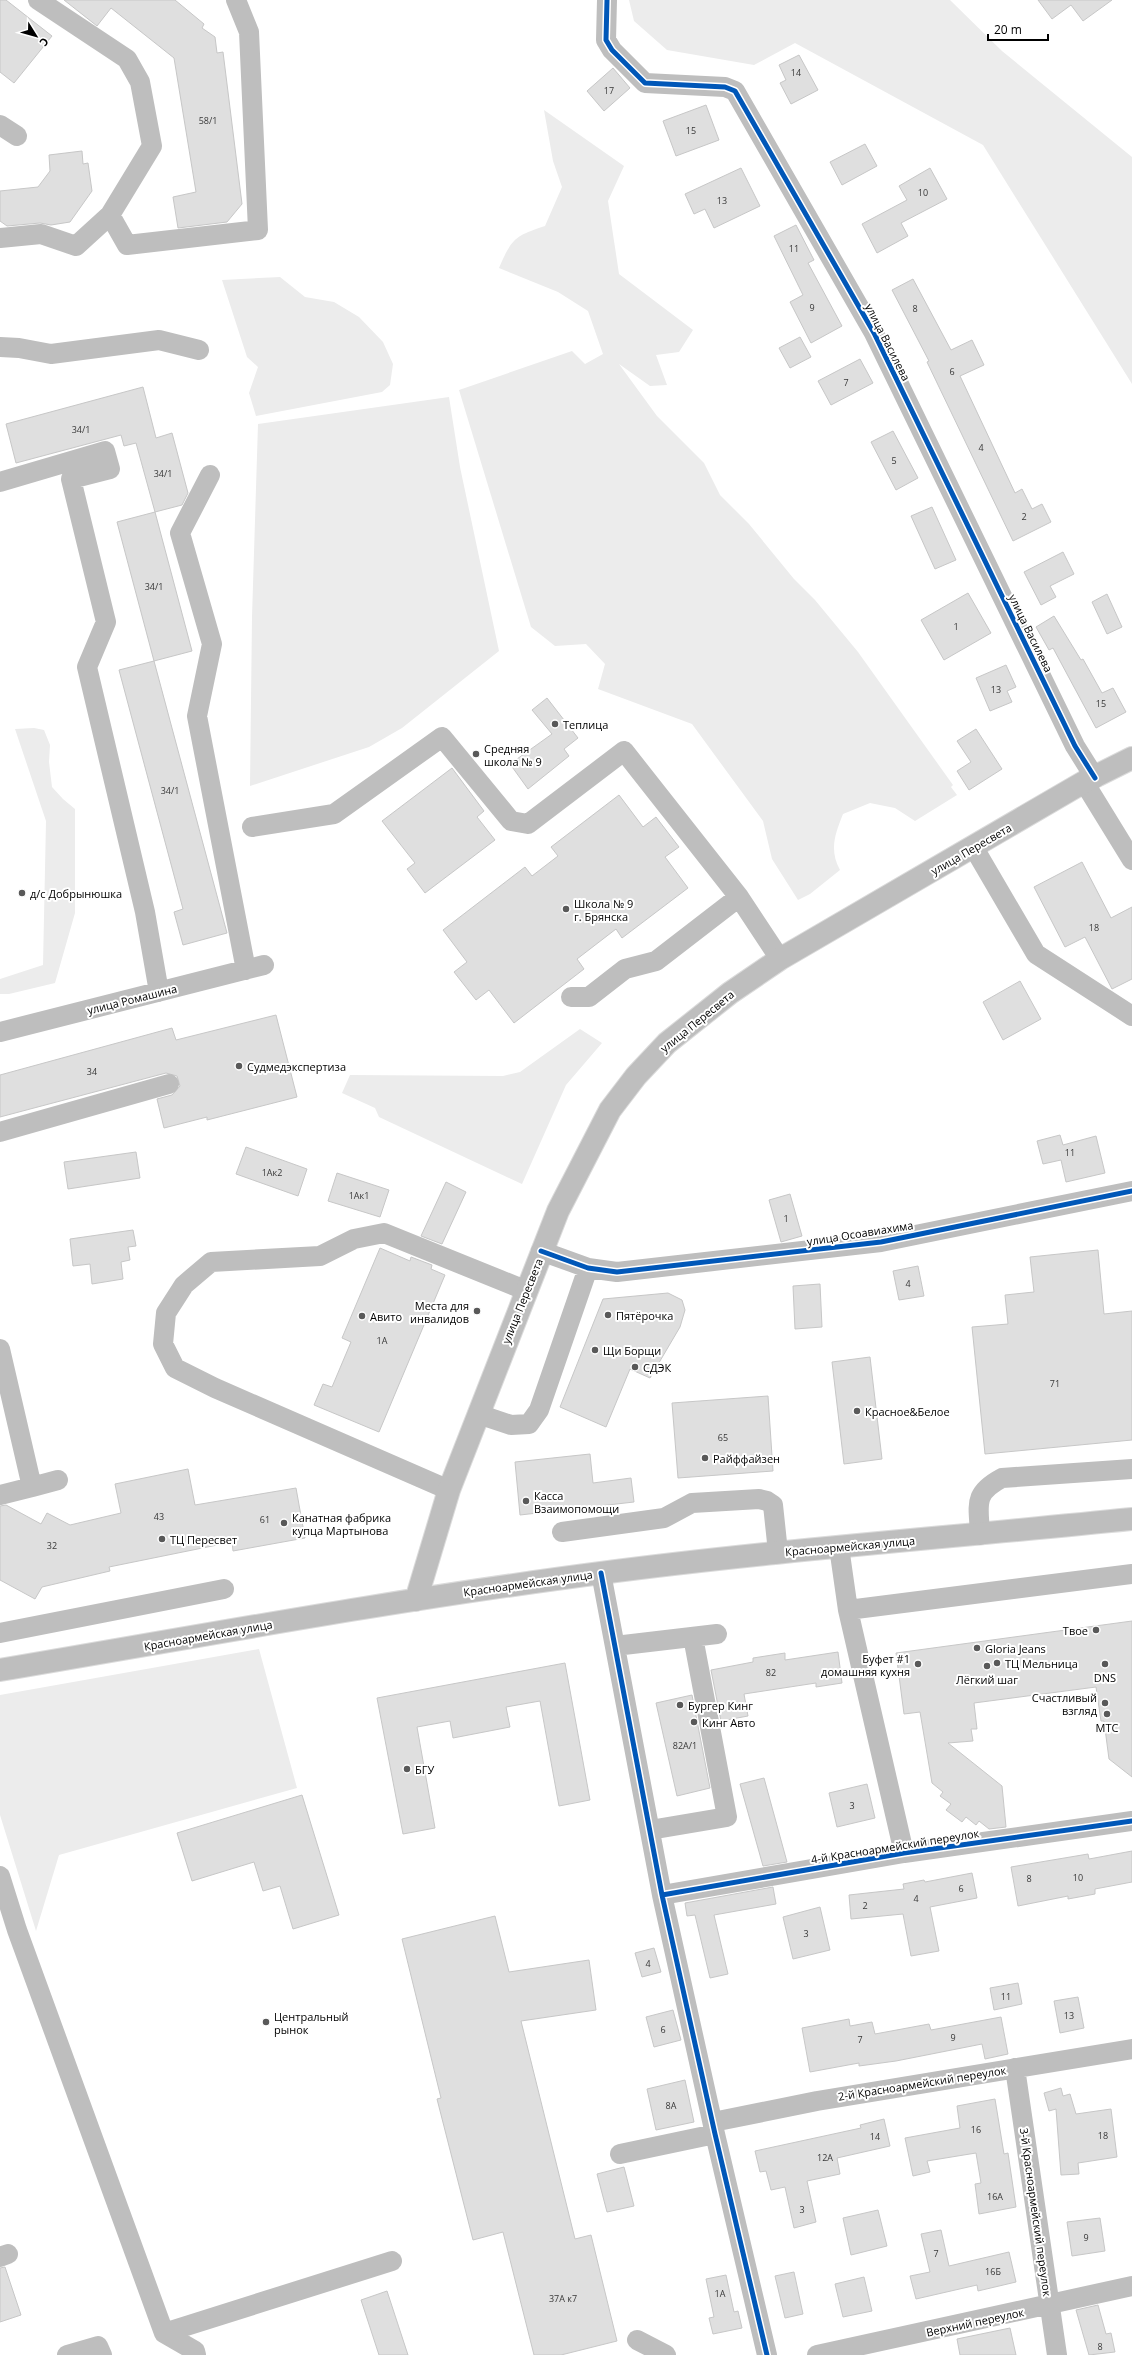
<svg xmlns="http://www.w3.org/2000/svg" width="1132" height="2355" font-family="'Open Sans',sans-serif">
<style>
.green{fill:#ececec}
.building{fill:#dfdfdf;stroke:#c7c7c7}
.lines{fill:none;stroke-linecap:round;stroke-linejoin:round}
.major-casing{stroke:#dbdbdb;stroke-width:24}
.minor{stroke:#bebebe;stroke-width:20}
.major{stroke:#bebebe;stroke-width:22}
.cycleway-casing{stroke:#fff;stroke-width:8}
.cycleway{stroke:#0057b8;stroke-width:5}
.poi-dot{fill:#595959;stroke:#fff;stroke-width:1.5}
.labels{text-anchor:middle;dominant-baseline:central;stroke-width:4;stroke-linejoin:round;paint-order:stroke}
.number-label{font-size:9px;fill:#383838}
.street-label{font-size:11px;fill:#000;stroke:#fff}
.poi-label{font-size:11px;fill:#000;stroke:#fff;text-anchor:start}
</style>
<rect width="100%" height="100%" fill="#fff"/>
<path class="green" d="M629,0H950L1002,51L1132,157V384L983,145L795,43L754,65L667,50L634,21Z
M544,110L624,166L608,201L619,274L693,330L679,352L656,355L667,385L650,386L619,364L657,416L704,463L720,495L749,524L794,579L815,600L858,652L953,785L951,787L957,795L915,821L895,808L870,803L843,814C835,834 829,850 840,870L810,894L798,900L772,859L763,821L692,724L598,689L605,664L586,644L555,646L531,627L459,390L572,351L585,364L603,354L588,311L558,292L499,268C512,238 515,236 545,226L562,187L553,161Z
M280,277L305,297L334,302L359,317L383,342L393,364L390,385L382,392L256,416L249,393L258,367L247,357L222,280Z
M449,397L460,467L499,651L402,728L369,747L250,786L252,617L258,424Z
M34,728L44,730L50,745L49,762L52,787L63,799L75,809V913L55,983L9,994H0V979L43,965L46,821L15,729Z
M580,1029L602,1043L566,1085L522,1184L379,1117L375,1108L342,1093L350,1075L503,1076L520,1072Z
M259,1649L297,1788L59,1855L36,1931L0,1815V1695Z"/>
<path class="building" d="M0,0H6L52,36L14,83L0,72Z
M64,0H175L204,24L202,28L215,37L217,53L223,52L242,204L227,222L178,228L173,197L196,192L174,58L111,8L97,26Z
M1038,0H1112L1083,21L1071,5L1052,19Z
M799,55L818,90L791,104L780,83L786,80L779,65Z
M613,68L630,88L604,111L587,91Z
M706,105L719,140L676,156L663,121Z
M865,144L877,166L842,185L830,162Z
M82,151L83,164L88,163L92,191L70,222L51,225L40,223L7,226L0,221V191L38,187L50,171L49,155Z
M741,168L760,206L714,228L705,209L694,214L685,194Z
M930,168L947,199L901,223L908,236L877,253L862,224L907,200L899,186Z
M796,225L814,260L808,263L842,326L811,343L790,302L803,295L774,236Z
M913,279L951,350L972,340L984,365L960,376L1015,493L1022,489L1032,509L1042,504L1051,522L1013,541L927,362L929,361L892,290Z
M800,337L811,357L790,368L779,348Z
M860,359L873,383L831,405L818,381Z
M143,387L156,438L172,433L188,493L182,505L155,512L136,443L124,446L121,435L16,463L6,424Z
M893,431L918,478L896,490L871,442Z
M932,507L956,560L935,569L911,516Z
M155,512L192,651L154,661L117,522Z
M1063,552L1074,574L1050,586L1056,597L1041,605L1024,572Z
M968,593L991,633L944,660L921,620Z
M1107,594L1122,627L1107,634L1092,602Z
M1054,616L1081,660L1083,659L1102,693L1113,688L1126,712L1096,728L1053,648L1049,650L1036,627Z
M154,661L227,933L183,945L174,912L183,909L119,670Z
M1006,665L1016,687L1007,691L1012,702L990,711L976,678Z
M547,698L578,738L564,749L569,756L528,789L510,764L552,734L532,710Z
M976,729L1002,769L969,790L957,771L971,762L957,741Z
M452,768L484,811L477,817L495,840L425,893L407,869L415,863L382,821Z
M619,795L643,827L656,817L679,847L665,857L688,888L622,938L616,929L577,959L584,969L514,1023L489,990L476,1000L454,972L467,962L443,930L525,867L532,876L558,856L551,847Z
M1082,862L1111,918L1132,907V979L1112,989L1085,937L1065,947L1034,887Z
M1020,981L1041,1019L1003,1040L983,1002Z
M276,1015L297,1097L207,1120V1117L164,1128L157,1099L172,1095L180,1086L177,1076L166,1073L0,1117V1075L172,1028L176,1040Z
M1060,1135L1063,1145L1096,1136L1105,1173L1066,1182L1061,1160L1043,1164L1037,1141Z
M246,1147L307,1169L298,1196L236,1174Z
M136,1152L140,1178L68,1189L64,1162Z
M337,1173L389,1190L380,1217L328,1201Z
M446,1182L466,1192L442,1244L421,1236Z
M790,1194L802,1236L781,1242L769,1200Z
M133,1230L136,1246L128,1247L130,1260L121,1262L123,1279L92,1284L90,1264L73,1266L70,1239Z
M380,1248L410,1261L411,1257L432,1265L431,1269L445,1275L379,1432L314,1405L323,1384L332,1387L351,1342L342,1338Z
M1098,1250L1104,1314L1132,1311V1440L985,1454L972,1327L1008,1324L1005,1295L1034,1292L1030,1257Z
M918,1266L924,1296L899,1300L893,1271Z
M820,1284L822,1327L795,1329L793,1286Z
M668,1293L682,1300L685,1310L680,1327L650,1378L630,1369L606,1427L560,1407L603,1299Z
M870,1357L882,1459L844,1464L832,1362Z
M768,1396L773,1471L678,1478L672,1403Z
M590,1454L593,1483L631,1478L634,1502L520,1515L515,1462Z
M188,1469L195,1505L296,1488L305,1538L233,1551L232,1542L109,1567L110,1571L42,1587L35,1599L0,1580V1506L6,1505L41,1524L47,1513L70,1525L121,1513L115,1484Z
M1132,1621V1777L1109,1759L1104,1721H1101L1096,1687L974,1703L977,1729H971L973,1741L948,1743L1002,1786L1006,1827L989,1829L979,1821L976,1825L966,1817L962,1822L946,1810L951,1804L940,1796L943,1792L932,1783L920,1712L904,1714L896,1653Z
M838,1652L842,1683L816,1687V1683L744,1694L748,1716L721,1721L711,1670L753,1662V1658L785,1653V1660Z
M565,1663L590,1800L559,1806L540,1701L506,1707L510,1727L453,1738L450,1721L417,1727L435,1828L403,1834L377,1698Z
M692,1695L710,1788L677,1796L656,1703Z
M764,1778L787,1862L763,1866L740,1784Z
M867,1784L875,1818L837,1827L829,1793Z
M302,1795L339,1915L293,1929L280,1886L263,1891L254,1862L192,1881L177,1833Z
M1132,1851V1882L1095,1889V1894L1068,1899V1896L1018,1906L1011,1867L1088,1854L1089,1859Z
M972,1873L977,1898L930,1907L939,1951L911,1956L903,1914L851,1919L849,1895L904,1889L903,1884L924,1880L925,1882Z
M773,1887L776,1904L714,1915L728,1974L710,1978L695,1915L687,1916L685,1903Z
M820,1907L830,1950L793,1959L783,1917Z
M495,1916L509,1972L589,1960L596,2010L521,2021L575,2239L591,2235L617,2341L561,2355H534L503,2232L473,2240L437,2099L441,2098L402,1939Z
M654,1948L661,1972L642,1977L635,1953Z
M1018,1983L1022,2004L994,2010L990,1988Z
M1078,1997L1084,2028L1060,2033L1054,2001Z
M673,2010L681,2040L654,2047L646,2017Z
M1001,2017L1008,2054L985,2059L982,2044L896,2061L859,2066V2063L810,2072L802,2028L849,2019L850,2026L872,2022L875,2034L929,2024L931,2030Z
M685,2080L694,2122L656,2130L647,2089Z
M1061,2088L1063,2096L1070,2094L1076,2114L1111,2109L1117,2157L1078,2163L1079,2174L1061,2175L1056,2109L1049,2111L1044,2093Z
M995,2099L1004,2154L1008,2153L1016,2207L979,2214L975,2184L981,2183L976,2153L927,2161L930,2172L913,2176L905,2138L960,2128L957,2106Z
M884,2119L890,2146L837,2158L840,2174L807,2181L816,2222L794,2228L785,2187L771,2190L766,2171L760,2172L755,2151L861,2128L860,2125Z
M624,2167L634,2206L607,2212L597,2174Z
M878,2210L887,2246L851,2255L843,2218Z
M1100,2218L1105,2251L1072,2256L1067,2222Z
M941,2230L949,2266L1009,2252L1016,2282L978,2291L977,2285L916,2299L910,2276L930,2272L921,2234Z
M5,2267L21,2315L0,2322V2268Z
M794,2272L803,2314L785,2318L775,2276Z
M726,2275L734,2312L738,2311L742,2328L713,2334L709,2318L714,2317L706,2279Z
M864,2277L872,2311L843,2317L835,2284Z
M387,2291L408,2355H379L361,2300Z
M1098,2305L1106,2334L1111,2333L1115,2352L1089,2355L1076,2310Z
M1010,2328L1016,2355H960L957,2339Z"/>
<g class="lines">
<g class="major-casing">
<path id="major" d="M416,1600L449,1490L558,1211L610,1110L636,1076L667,1043L730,993L780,959L1084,782L1132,758
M0,1670C200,1636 400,1599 601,1573C777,1550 955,1537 1132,1519"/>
</g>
<path class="minor" d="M607,0L606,40L612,50L645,83L725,87L735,91L874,333L1075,746L1095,778
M0,125L17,136
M110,215L127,245L258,230L249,32L236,0
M0,238L41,234L76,246L110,215L152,146L140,82L127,59L38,0
M0,347L19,348L51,354L159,340L199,350
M210,475L180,533L212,644L197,716L246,970
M0,482L105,451L110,469L71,479L106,622L87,667L145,912L159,992
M1084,782L1132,860
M252,827L334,814L442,737L511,821L528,824L624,751L739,897L780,959
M974,848L1036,954L1132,1016
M571,997H589L625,969L656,961L739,897
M0,1032L264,965
M0,1132L169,1084
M541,1251L588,1268L617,1272L881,1242L1132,1191
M0,1349L32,1487L58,1480
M478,1414L511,1425L529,1424L539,1410L588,1268
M449,1490L215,1388L175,1368L163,1344L166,1313L184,1285L211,1262L320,1256L354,1239L384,1233L525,1290
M0,1495L32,1487
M562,1532L664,1518L692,1503L759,1499L767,1501L773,1505L778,1552
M980,1535C979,1505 972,1494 1002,1478L1132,1469
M839,1547L848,1610L904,1853
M601,1573L662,1895L715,2134L767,2355
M848,1610L1132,1574
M0,1633L224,1589
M615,1646L717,1634
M650,1830L727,1817L693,1637
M0,1876L17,1930L164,2333L195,2351L196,2355
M662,1895L904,1853L1132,1821
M1015,2068L1057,2355
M713,2122L817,2101L1132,2049
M620,2154L715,2134
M0,2257L8,2254
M164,2333L392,2261
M637,2340L666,2355
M67,2355L98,2346L102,2355
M817,2355L1132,2286"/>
<use href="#major" class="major"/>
<g class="cycleway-casing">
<path id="cycleway" d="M607,0L606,40L612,50L645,83L725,87L735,91L874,333L1075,746L1095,778
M541,1251L588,1268L617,1272L881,1242L1132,1191
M601,1573L662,1895L715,2134L767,2355
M662,1895L904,1853L1132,1821"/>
</g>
<use href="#cycleway" class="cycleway"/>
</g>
<g class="poi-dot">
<circle cx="555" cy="724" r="4"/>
<circle cx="476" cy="754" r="4"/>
<circle cx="22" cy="893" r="4"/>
<circle cx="566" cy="909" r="4"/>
<circle cx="239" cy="1066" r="4"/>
<circle cx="477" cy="1311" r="4"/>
<circle cx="608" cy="1315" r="4"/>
<circle cx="362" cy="1316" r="4"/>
<circle cx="595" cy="1350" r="4"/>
<circle cx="635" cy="1367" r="4"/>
<circle cx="857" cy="1411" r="4"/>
<circle cx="705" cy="1458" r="4"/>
<circle cx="526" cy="1501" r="4"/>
<circle cx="284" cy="1523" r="4"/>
<circle cx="162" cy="1539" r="4"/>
<circle cx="1096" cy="1630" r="4"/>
<circle cx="977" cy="1648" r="4"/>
<circle cx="997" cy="1663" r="4"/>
<circle cx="918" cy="1664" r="4"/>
<circle cx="1105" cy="1664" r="4"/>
<circle cx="987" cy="1666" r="4"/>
<circle cx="1105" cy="1703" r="4"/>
<circle cx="680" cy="1705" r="4"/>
<circle cx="1107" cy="1714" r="4"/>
<circle cx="694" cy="1722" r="4"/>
<circle cx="407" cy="1769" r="4"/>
<circle cx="266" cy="2022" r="4"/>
</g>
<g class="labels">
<g class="number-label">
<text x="796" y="72">14</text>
<text x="609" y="90">17</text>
<text x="208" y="120">58/1</text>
<text x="691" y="130">15</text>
<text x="923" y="192">10</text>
<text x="722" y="200">13</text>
<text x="794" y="248">11</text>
<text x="812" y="307">9</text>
<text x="915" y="308">8</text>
<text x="952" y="371">6</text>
<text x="846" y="382">7</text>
<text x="81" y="429">34/1</text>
<text x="981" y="447">4</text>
<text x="894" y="460">5</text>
<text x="163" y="473">34/1</text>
<text x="1024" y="516">2</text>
<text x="154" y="586">34/1</text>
<text x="956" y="626">1</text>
<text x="996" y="689">13</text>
<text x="1101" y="703">15</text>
<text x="170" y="790">34/1</text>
<text x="1094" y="927">18</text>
<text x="92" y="1071">34</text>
<text x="1070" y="1152">11</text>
<text x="272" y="1172">1Ак2</text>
<text x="359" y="1195">1Ак1</text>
<text x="786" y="1218">1</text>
<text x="908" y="1283">4</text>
<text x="382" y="1340">1А</text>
<text x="1055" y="1383">71</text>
<text x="723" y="1437">65</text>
<text x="159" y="1516">43</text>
<text x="265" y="1519">61</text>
<text x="52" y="1545">32</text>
<text x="771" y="1672">82</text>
<text x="685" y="1745">82А/1</text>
<text x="852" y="1805">3</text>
<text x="1078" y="1877">10</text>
<text x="1029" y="1878">8</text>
<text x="961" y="1888">6</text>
<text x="916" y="1898">4</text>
<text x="865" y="1905">2</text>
<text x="806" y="1933">3</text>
<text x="648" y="1963">4</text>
<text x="1006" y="1996">11</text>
<text x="1069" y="2015">13</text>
<text x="663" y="2029">6</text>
<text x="953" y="2037">9</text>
<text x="860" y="2039">7</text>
<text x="671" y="2105">8А</text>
<text x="976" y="2129">16</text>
<text x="1103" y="2135">18</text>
<text x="875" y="2136">14</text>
<text x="825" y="2157">12А</text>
<text x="995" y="2196">16А</text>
<text x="802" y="2209">3</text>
<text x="1086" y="2237">9</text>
<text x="936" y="2253">7</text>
<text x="993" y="2271">16Б</text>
<text x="720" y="2293">1А</text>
<text x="563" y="2298">37А к7</text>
<text x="1100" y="2346">8</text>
</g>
<g class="street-label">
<text transform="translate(888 342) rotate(63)">улица Василева</text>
<text transform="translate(1031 633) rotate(64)">улица Василева</text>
<text transform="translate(971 849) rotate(-30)">улица Пересвета</text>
<text transform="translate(132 999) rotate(-14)">улица Ромашина</text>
<text transform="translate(697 1021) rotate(-39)">улица Пересвета</text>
<text transform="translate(860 1233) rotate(-9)">улица Осоавиахима</text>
<text transform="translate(522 1301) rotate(-68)">улица Пересвета</text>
<text transform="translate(850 1546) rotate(-5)">Красноармейская улица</text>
<text transform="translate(528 1583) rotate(-8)">Красноармейская улица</text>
<text transform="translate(208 1635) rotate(-10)">Красноармейская улица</text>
<text transform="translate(895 1846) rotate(-9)">4-й Красноармейский переулок</text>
<text transform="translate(922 2083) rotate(-9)">2-й Красноармейский переулок</text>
<text transform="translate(1036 2212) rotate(82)">3-й Красноармейский переулок</text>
<text transform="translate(975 2322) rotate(-12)">Верхний переулок</text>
</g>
<g class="poi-label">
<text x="563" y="724">Теплица</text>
<text x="484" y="748">Средняя<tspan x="484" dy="13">школа № 9</tspan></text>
<text x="30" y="893">д/с Добрынюшка</text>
<text x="574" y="903">Школа № 9<tspan x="574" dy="13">г. Брянска</tspan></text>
<text x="247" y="1066">Судмедэкспертиза</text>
<text x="469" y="1305" text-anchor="end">Места для<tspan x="469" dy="13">инвалидов</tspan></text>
<text x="616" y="1315">Пятёрочка</text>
<text x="370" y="1316">Авито</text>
<text x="603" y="1350">Щи Борщи</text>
<text x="643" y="1367">СДЭК</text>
<text x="865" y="1411">Красное&amp;Белое</text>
<text x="713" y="1458">Райффайзен</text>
<text x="534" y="1495">Касса<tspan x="534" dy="13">Взаимопомощи</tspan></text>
<text x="292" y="1517">Канатная фабрика<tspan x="292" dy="13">купца Мартынова</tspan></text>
<text x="170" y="1539">ТЦ Пересвет</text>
<text x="1088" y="1630" text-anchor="end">Твое</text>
<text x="985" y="1648">Gloria Jeans</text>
<text x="910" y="1658" text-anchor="end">Буфет #1<tspan x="910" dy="13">домашняя кухня</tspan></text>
<text x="1005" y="1663">ТЦ Мельница</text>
<text x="1105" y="1677" text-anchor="middle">DNS</text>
<text x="987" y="1679" text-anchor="middle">Лёгкий шаг</text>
<text x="1097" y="1697" text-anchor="end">Счастливый<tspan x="1097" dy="13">взгляд</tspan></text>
<text x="688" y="1705">Бургер Кинг</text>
<text x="702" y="1722">Кинг Авто</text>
<text x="1107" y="1727" text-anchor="middle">МТС</text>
<text x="415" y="1769">БГУ</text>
<text x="274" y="2016">Центральный<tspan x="274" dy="13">рынок</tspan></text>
</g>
</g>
<g transform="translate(36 36) rotate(127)" stroke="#ffffff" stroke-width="3" paint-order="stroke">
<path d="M0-3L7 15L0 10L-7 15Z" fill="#000000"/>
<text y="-6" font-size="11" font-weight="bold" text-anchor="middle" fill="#000000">С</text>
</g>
<path d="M988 34v6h60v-6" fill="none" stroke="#000000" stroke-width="2"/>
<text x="994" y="34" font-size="12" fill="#000000" stroke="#ffffff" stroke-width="3" paint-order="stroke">20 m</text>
</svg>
